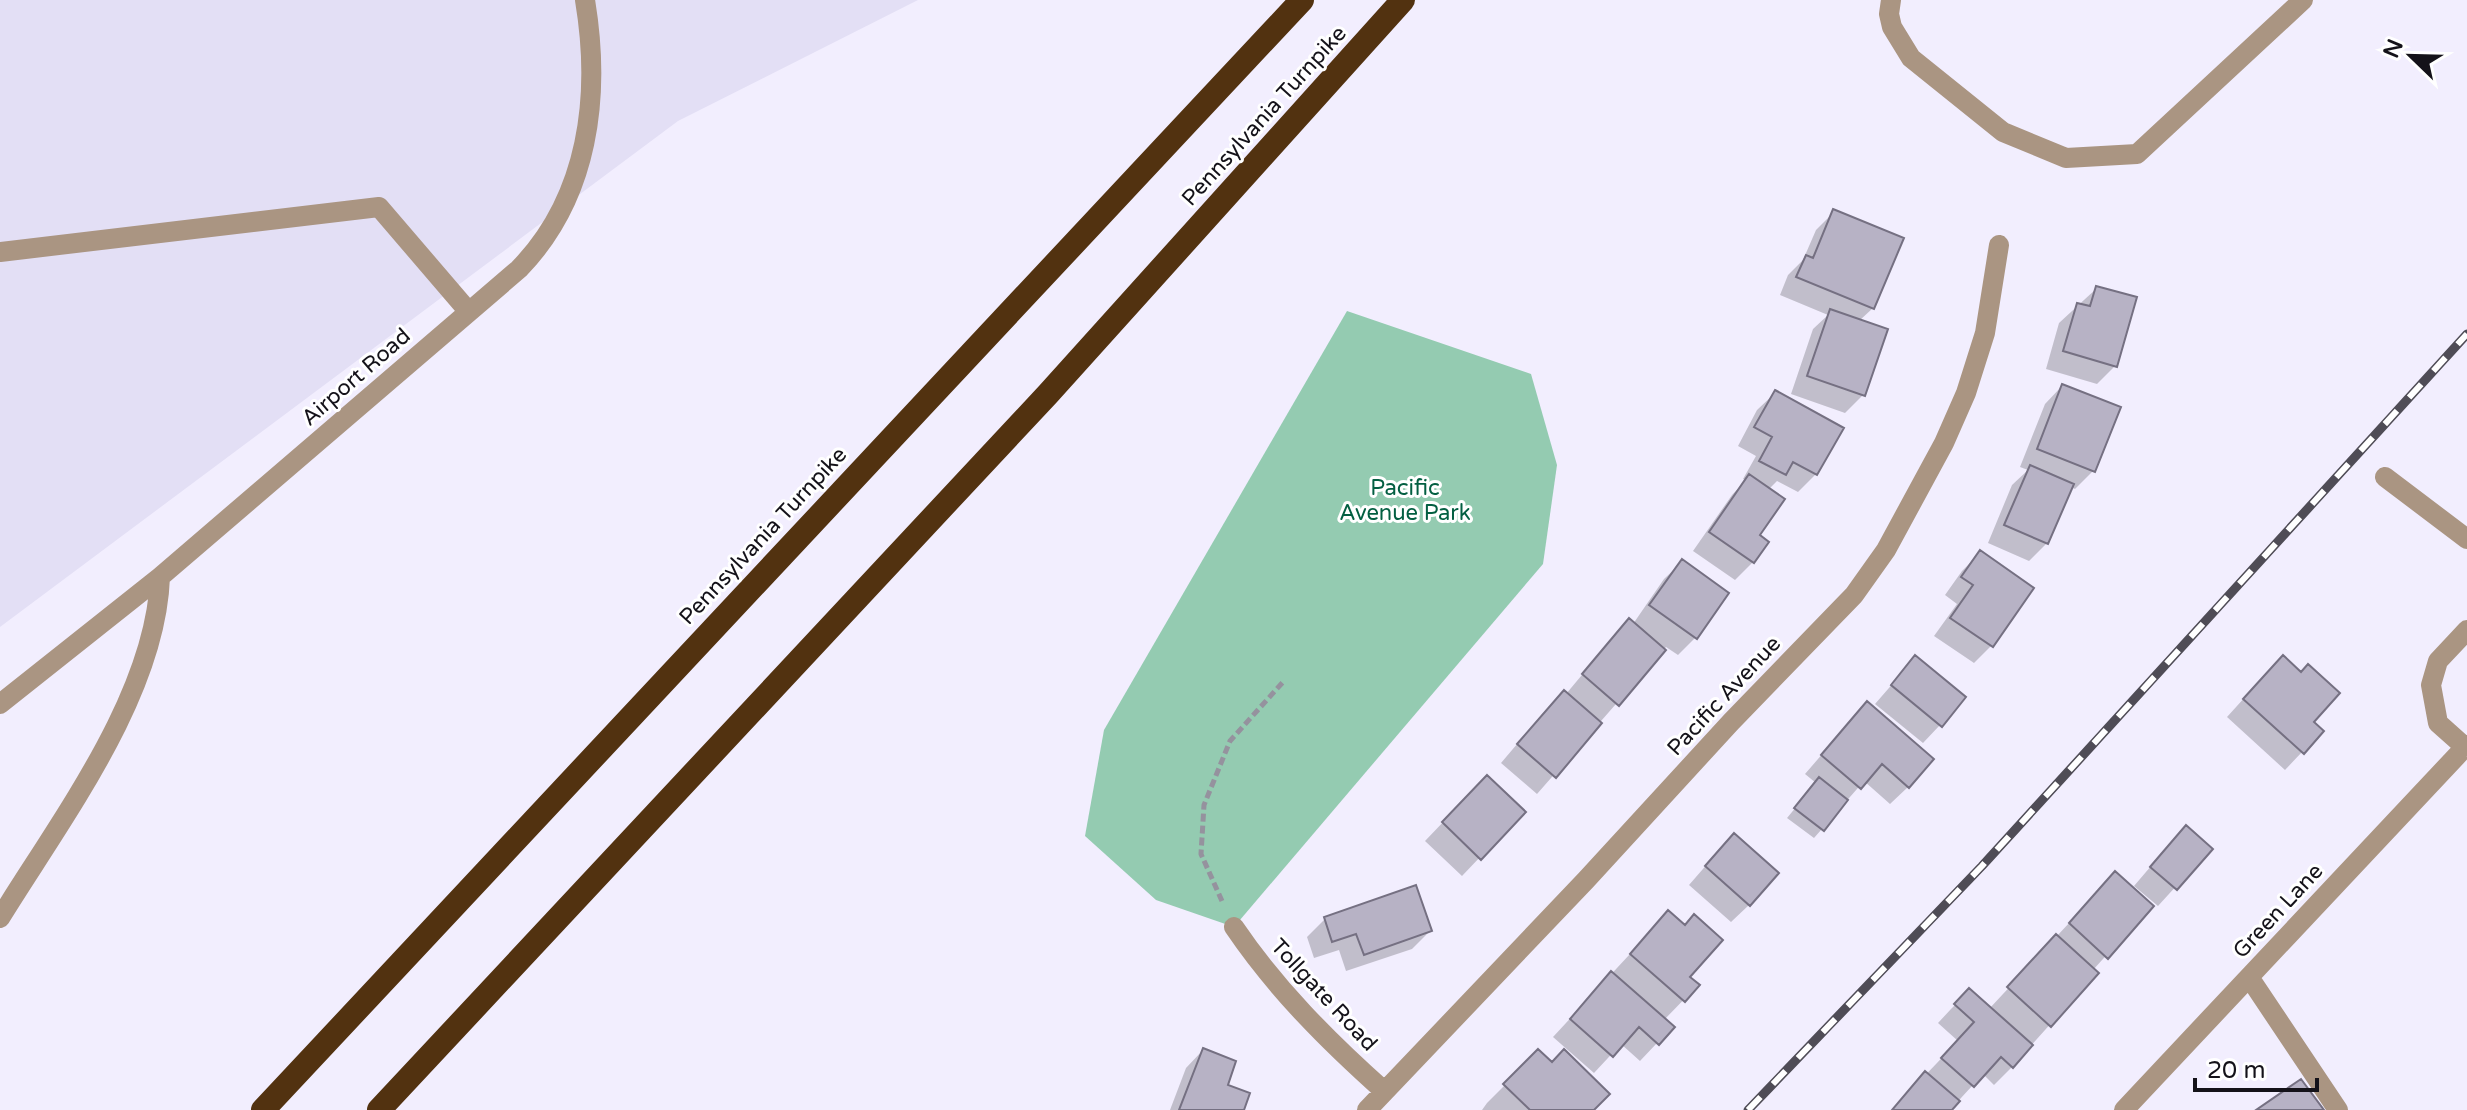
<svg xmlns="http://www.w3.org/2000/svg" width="2467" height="1110" font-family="'Varela Round',sans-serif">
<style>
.industrial{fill:#e3dff5}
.green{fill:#94cbb1}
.shadow{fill:#0003}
.building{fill:#b7b2c5;stroke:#757082;stroke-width:2}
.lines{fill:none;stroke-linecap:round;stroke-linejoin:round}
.path{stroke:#95929e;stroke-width:5;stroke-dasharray:8 4;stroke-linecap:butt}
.minor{stroke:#aa9582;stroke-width:20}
.highway{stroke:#523210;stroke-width:24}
.rail-casing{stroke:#4f4c56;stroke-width:9}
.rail{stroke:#fff;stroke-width:6;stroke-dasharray:18;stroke-linecap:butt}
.labels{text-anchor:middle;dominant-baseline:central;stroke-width:6;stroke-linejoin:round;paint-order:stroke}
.street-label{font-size:22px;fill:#141219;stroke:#fff}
.park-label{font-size:22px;fill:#035f42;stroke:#fff}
</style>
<rect width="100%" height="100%" fill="#f2eefe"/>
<path class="industrial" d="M0,0H918L678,121L0,627Z"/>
<path class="green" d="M1347,311L1531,374L1557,465L1543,564L1234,927L1156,900L1085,836L1104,730Z"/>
<path class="shadow" d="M1834,212L1873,308L1859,321L1863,395L1845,413L1791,394L1813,329L1828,315L1780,295L1788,275L1803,260L1816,230Z
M2097,288L2115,366L2097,384L2046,369L2059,323Z
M2062,386L2093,471L2075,489L2071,487L2047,543L2029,561L1988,543L2012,485L2028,470L2020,467L2045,404Z
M1775,393L1816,474L1798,492L1777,481L1768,490L1753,562L1735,580L1693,551L1732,495L1746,480L1743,479L1756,456L1738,446L1757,410Z
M1980,553L1991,646L1974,663L1934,636L1957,604L1945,595L1962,571Z
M1682,562L1695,638L1678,655L1666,647L1537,794L1501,763L1546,710L1566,694L1612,639L1633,624L1664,579Z
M1915,658L1940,725L1923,743L1875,704Z
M2301,674L2311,722L2302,752L2285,770L2227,717L2265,675Z
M1850,722L1908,787L1890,804L1864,781L1814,838L1787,818L1816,783L1805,774Z
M1469,795L1523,812L1462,876L1425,841Z
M2169,845L2210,849L2158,906L2134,886Z
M1716,854L1749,905L1731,922L1689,885Z
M2098,892L2151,906L2093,970L2096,973L2012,1067L1994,1085L1983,1074L1950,1110H1892L1958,1041L1938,1023L1951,1009L1969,991L1989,1009Z
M1668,913L1688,978L1697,986L1664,1020L1657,1043L1640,1061L1621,1044L1594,1073L1553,1037Z
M1325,919L1430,931L1412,949L1346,971L1339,950L1314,958L1307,937Z
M1203,1050L1225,1086L1241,1110H1170L1186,1068Z
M1538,1052L1592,1110H1482L1487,1103Z"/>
<path class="building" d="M1833,209L1904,238L1874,309L1796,277L1806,255L1813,258Z
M2096,286L2137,297L2117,367L2063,351L2077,303L2090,306Z
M1830,309L1888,329L1865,396L1807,376Z
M2062,384L2121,407L2095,472L2037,449Z
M1775,390L1844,428L1817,475L1793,462L1786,475L1759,461L1772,437L1754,427Z
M2030,465L2074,484L2048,544L2004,525Z
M1749,474L1785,499L1760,535L1769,542L1754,563L1709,532Z
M1980,550L2034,588L1993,647L1950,618L1973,585L1961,577Z
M1682,559L1729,593L1697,639L1649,605Z
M1629,618L1666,650L1619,706L1582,674Z
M1915,655L1966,697L1942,727L1891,685Z
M2283,655L2301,672L2308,664L2340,693L2314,722L2324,731L2304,754L2243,699Z
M1564,690L1602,723L1556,778L1517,744Z
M1867,701L1934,759L1909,788L1882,764L1861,789L1821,755Z
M1487,775L1526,812L1481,860L1442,822Z
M1819,777L1848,800L1824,831L1794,808Z
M2186,825L2213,849L2177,890L2150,867Z
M1734,833L1779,873L1750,906L1705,866Z
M2115,871L2154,906L2108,959L2069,923Z
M1416,885L1432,931L1364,955L1356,934L1332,942L1324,917Z
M1668,910L1685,925L1694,914L1723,940L1690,977L1700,985L1685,1002L1630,954Z
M2056,934L2099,973L2051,1027L2007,987Z
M1611,971L1675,1027L1659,1045L1639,1027L1613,1057L1570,1019Z
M1969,988L2033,1045L2013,1068L2001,1057L1974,1087L1941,1058L1974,1022L1954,1004Z
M1203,1048L1236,1061L1228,1085L1250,1093L1244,1110H1179Z
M1538,1049L1552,1062L1564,1049L1610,1094L1594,1110H1530L1503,1084Z
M1925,1071L1960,1101L1952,1110H1892Z
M2301,1079L2324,1110H2256Z"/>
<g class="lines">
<path class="path" d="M1222,901L1201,854L1204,805L1230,741L1283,682"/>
<path class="minor" d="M1891,0L1889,14L1892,27L1911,58L2003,132L2066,158L2137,154L2303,0
M0,252L379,207L469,312
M2385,477L2467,539
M0,704L160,577L519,269C589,197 601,96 585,0
M2465,747L2438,723L2431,685L2438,661L2467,630
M0,918C61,819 156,695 160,577
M1234,927C1276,989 1328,1041 1384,1091
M2249,977L2338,1110
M1367,1110L1586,880L1731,722L1854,595L1886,550L1944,443L1966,393L1985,333L1999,245
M2124,1110L2467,745"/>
<path class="highway" d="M263,1110L1302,0
M379,1110L1048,394L1403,0"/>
<g class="rail-casing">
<path id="rail" d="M1748,1110L1982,866L2467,334"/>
</g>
<use href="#rail" class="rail"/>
</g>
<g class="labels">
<g class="street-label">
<text transform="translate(1264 116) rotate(-48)">Pennsylvania Turnpike</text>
<text transform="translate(356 377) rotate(-41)">Airport Road</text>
<text transform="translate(763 536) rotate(-47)">Pennsylvania Turnpike</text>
<text transform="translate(1724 696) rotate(-47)">Pacific Avenue</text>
<text transform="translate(2278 911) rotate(-47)">Green Lane</text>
<text transform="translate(1324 995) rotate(47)">Tollgate Road</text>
</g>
<g class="park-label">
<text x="1405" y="488">Pacific<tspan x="1405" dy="25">Avenue Park</tspan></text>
</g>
</g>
<g transform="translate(2411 56) rotate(293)" stroke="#ffffff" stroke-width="6" paint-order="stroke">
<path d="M0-6L14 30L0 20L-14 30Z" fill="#141219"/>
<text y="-12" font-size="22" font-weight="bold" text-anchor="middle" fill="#141219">N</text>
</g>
<path d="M2195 1078v12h122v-12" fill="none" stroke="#141219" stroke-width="4"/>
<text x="2207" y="1078" font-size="24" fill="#141219" stroke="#ffffff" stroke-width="6" paint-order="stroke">20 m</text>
</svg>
